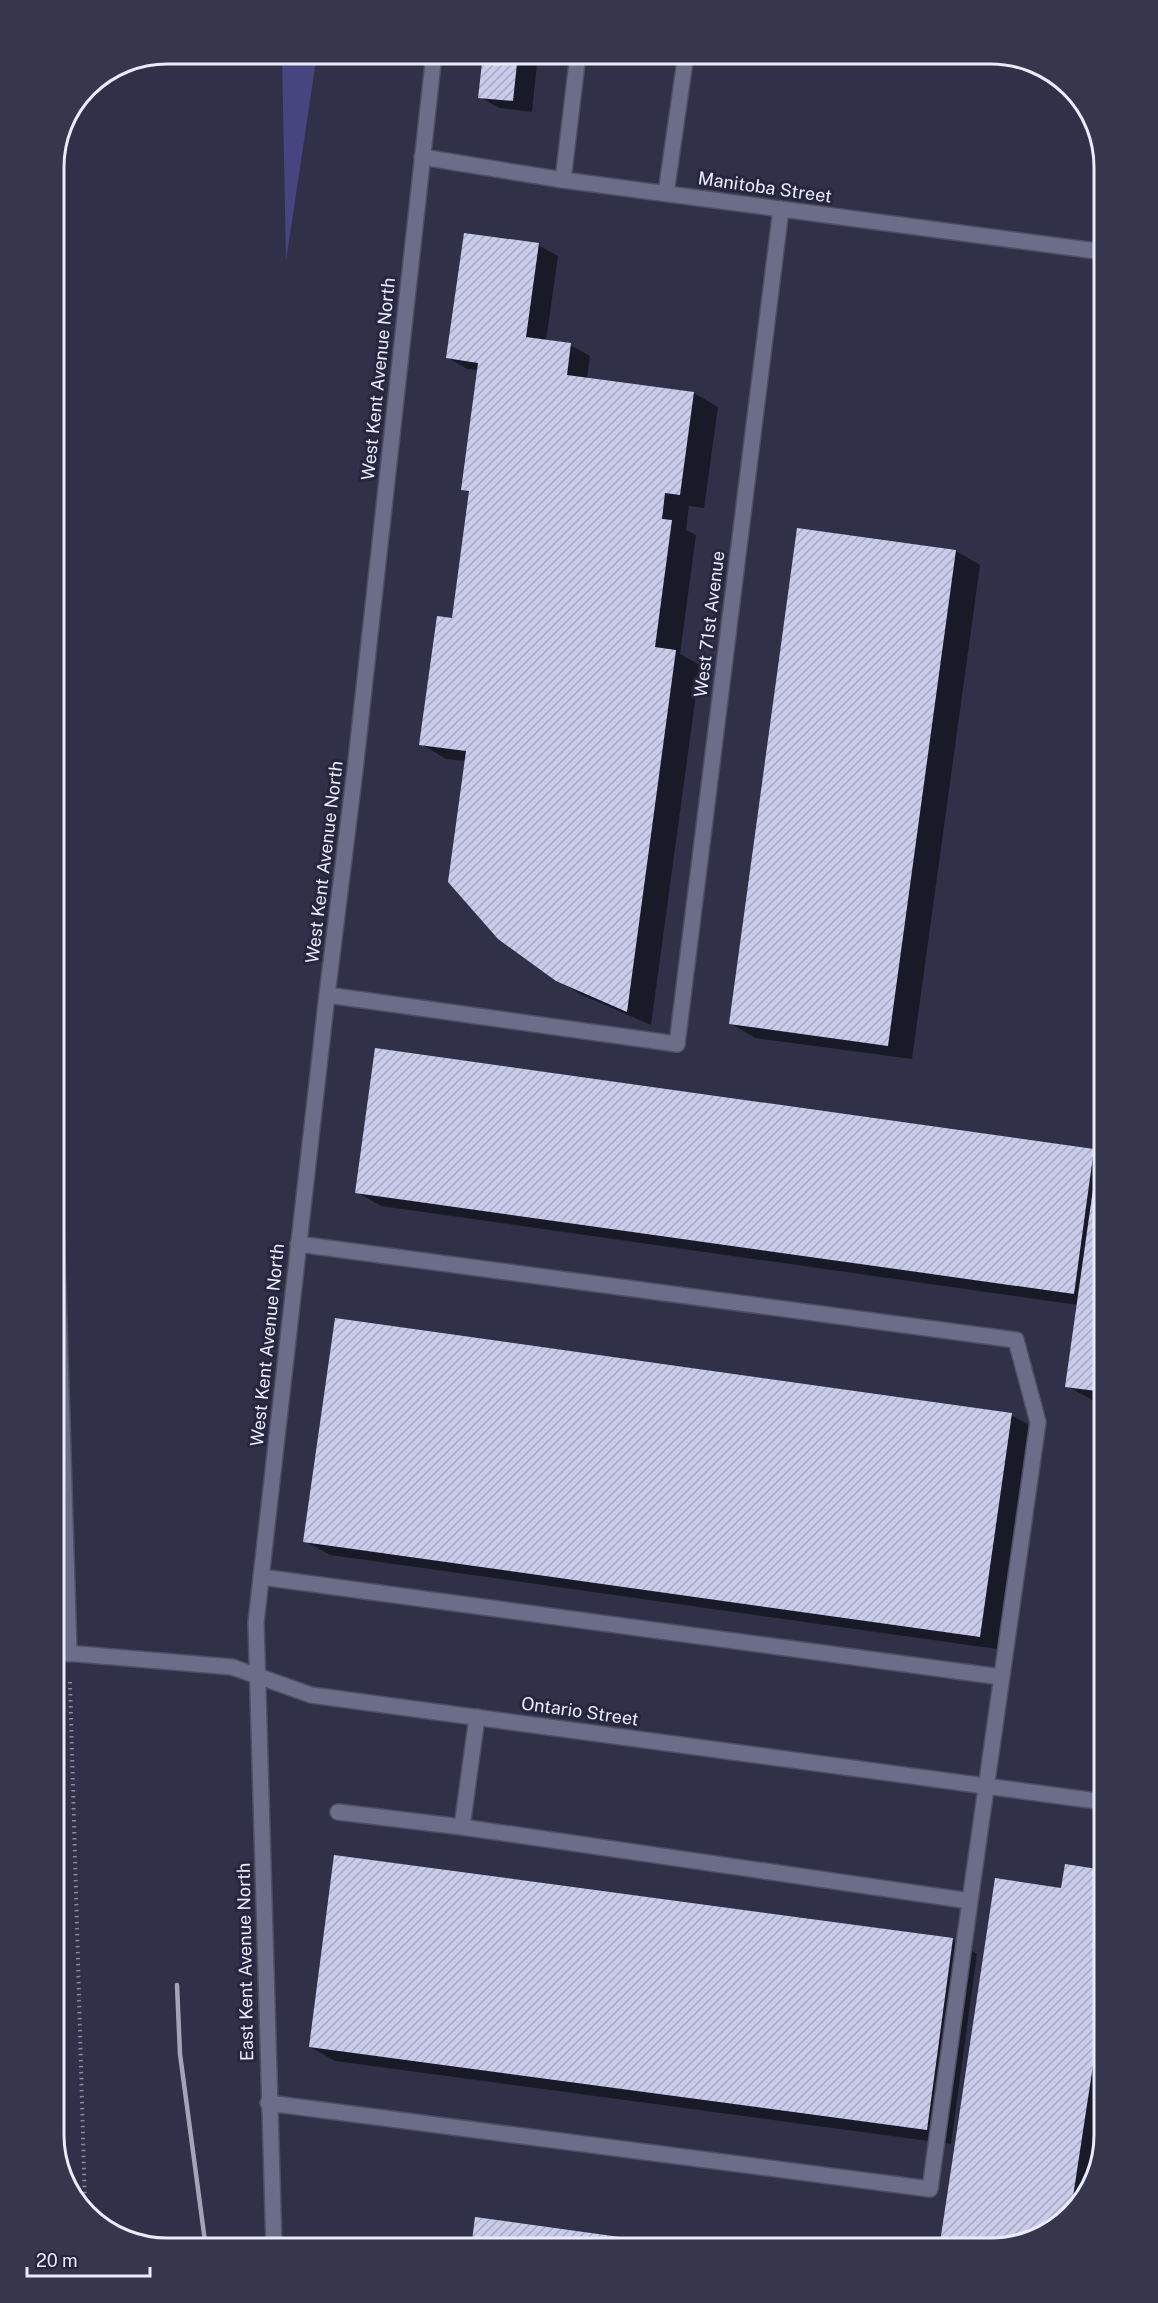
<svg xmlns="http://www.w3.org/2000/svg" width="1158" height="2303" font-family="'Public Sans',sans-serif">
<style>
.grass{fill:#474580}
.shadow{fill:#0007}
.building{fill:url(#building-hatch)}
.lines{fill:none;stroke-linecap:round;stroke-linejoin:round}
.service-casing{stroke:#4e4f63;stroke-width:18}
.minor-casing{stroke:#4e4f63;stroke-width:18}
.tertiary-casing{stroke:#4e4f63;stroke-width:18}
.path{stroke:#8a8b9f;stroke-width:4;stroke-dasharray:1.5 4.5;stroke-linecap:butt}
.service{stroke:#6c6e89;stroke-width:15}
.minor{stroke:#6c6e89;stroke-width:15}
.tertiary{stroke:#6c6e89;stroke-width:15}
.rail{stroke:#a3a4b7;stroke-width:4.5}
.labels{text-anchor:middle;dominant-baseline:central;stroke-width:6;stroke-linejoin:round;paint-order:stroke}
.street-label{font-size:18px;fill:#e9eafa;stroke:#26273e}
.rim{fill:none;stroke:#e9eafa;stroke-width:3}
</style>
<defs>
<pattern id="building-hatch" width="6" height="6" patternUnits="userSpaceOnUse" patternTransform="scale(1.5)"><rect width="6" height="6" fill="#c9cbea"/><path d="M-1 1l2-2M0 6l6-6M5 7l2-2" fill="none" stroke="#a8aac2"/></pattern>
</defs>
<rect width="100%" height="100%" fill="#303149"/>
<path class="grass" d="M282,54H317L286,261Z"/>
<path class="shadow" d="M485,54H538L532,112L499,108L480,97Z
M538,245L558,256L546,341L570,345L590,356L587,379L694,393L718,407L704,508L689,506L686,530L696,535L680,654L700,665L651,1025L582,995L557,980L466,761L446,759L421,744L453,619L470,493L463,489L479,370L467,369L448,358Z
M956,551L980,565L912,1059L755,1038L730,1023Z
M1093,1150L1104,1157V1402L1092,1400L1067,1386L1078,1305L381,1206L356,1192Z
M1011,1415L1036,1429L1004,1650L330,1555L305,1541Z
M1104,1872V2136L1085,2199L1034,2240L991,2249L1062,1889Z
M952,1939L977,1954L951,2144L335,2061L310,2047Z"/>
<path class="building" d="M483,54H518L513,101L478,98Z
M464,233L539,243L526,337L571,343L567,375L694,392L680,495L665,493L662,519L672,520L655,647L676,650L627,1012L556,981L498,939L448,882L466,751L419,745L437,616L452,618L469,491L461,490L478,363L446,358Z
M797,528L956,550L888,1046L729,1024Z
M375,1048L1094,1149L1074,1294L355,1193Z
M1097,1161H1104V1392L1065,1387Z
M335,1318L1012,1413L980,1637L303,1542Z
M334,1855L953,1938L927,2130L309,2047Z
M1065,1864L1104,1870V1993L1071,2210L1034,2240L991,2249H939L995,1878L1061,1888Z
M475,2217L699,2248V2249H471Z"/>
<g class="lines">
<g class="service-casing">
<path id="service" d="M563,180L578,54
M666,193L686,54
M327,995L677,1044
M298,1244L1016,1340L1038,1422L970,1901L462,1827L338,1812
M261,1577L1001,1677
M462,1827L477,1717
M268,2103L930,2189L970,1901"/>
</g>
<g class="minor-casing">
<path id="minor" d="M422,157L563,180L1104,252
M677,1044L781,209
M54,1159L69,1654
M54,1652L232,1667L311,1695L1104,1802"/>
</g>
<g class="tertiary-casing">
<path id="tertiary" d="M274,2249L256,1622L327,995L355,770L434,54"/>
</g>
<path class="path" d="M70,1682L85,2206"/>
<use href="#service" class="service"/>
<use href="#minor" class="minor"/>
<use href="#tertiary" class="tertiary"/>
<path class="rail" d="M177,1985L180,2054L206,2249"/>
</g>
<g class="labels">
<g class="street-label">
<text transform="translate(765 187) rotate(8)">Manitoba Street</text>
<text transform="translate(378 379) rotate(-84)">West Kent Avenue North</text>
<text transform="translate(709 624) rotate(-83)">West 71st Avenue</text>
<text transform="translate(324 862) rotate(-83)">West Kent Avenue North</text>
<text transform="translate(267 1345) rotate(-84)">West Kent Avenue North</text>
<text transform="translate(580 1711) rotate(8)">Ontario Street</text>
<text transform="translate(245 1962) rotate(-91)">East Kent Avenue North</text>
</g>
</g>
<path d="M0 0H1158V2303H0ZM167 64H991A103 103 0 0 1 1094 167V2135A103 103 0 0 1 991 2238H167A103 103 0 0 1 64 2135V167A103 103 0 0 1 167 64Z" fill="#36374d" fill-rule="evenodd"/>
<path class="rim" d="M167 64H991A103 103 0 0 1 1094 167V2135A103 103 0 0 1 991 2238H167A103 103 0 0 1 64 2135V167A103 103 0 0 1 167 64Z"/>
<path d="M27 2267v9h123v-9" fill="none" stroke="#e9eafa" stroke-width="3"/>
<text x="36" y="2267" font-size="18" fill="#e9eafa" stroke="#26273e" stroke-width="4.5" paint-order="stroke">20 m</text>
</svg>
